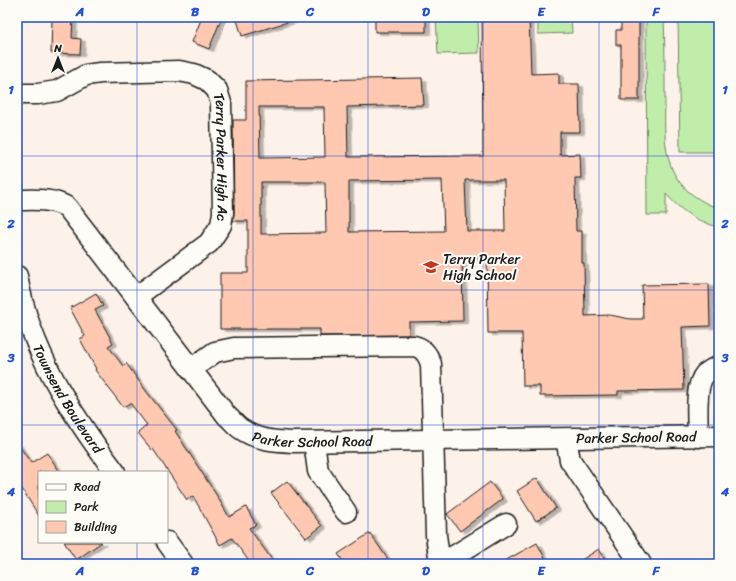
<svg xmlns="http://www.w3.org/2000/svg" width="736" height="581" font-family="Sriracha,sans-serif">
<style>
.green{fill:#c1edaa;stroke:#6e8463}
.building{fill:#ffc9b1;stroke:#1c1c1c;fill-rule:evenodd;filter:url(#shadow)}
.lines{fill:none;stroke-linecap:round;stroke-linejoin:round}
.minor-casing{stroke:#1c1c1c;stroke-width:23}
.minor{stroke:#fdfcf7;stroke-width:20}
.grid{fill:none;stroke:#1d4ed8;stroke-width:1;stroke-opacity:0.55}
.labels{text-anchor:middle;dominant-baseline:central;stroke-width:4;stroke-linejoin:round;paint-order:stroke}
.street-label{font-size:14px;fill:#1c1c1c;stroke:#fdfcf7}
.poi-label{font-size:14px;fill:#1c1c1c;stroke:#fdfcf7;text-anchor:start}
.neatline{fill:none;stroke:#1d4ed8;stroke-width:1.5}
.grid-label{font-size:13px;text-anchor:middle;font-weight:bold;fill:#1d4ed8}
</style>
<defs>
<filter id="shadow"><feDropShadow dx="4.5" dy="2.5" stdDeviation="0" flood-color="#0004"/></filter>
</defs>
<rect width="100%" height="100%" fill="#fdf2e9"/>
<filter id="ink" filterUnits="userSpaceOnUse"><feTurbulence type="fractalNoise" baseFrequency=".025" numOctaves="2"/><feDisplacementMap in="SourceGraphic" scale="8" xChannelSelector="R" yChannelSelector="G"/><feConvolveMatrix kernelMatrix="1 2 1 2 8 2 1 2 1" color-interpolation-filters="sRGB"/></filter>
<g filter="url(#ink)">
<path class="green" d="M436,17H478L479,53L438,54Z
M538,17H571L572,33L538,34Z
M646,17H664C665,43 665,68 665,94C665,129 660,167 689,192C698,199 708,205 719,208V227C697,222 681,211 666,194V215H647Z
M678,17H719V152H680Z"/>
<path class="building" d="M52,17H73L72,38L81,39L80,54L51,53Z
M202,17H222L209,49L192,42Z
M236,17H294V20L242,36Z
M375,17H426V32H375Z
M482,17H529L531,74L559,73V84H579L580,132H560V155L580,154L581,178H575L576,231H582V263H584L585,316L610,315L630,319H643L642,285L709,284L710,326L682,327L684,390L618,391V395L540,396V386H523L522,333H488L487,257H462L463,321L409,322V335L320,336V329H220V273H248V221H233L234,213L233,120H246V81L422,78L424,105L347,107L348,157L483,156ZM259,107H324L325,157L260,158ZM442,180L444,231L349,232V181ZM465,180H504L505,231H467ZM261,182H325L326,233L261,234Z
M621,17H639V100H621V45H616V30H621Z
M96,293L103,306L95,310L113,343L108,346L123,366L126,363L146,391L177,430L175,431L217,496L229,517L246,507L256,525L249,528L275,564H251L232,538L220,545L193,496L187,500L153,449L152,450L138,433L147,425L130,403L123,407L95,370L96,369L80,339L85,336L70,308Z
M17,443L31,463L47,453L60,472H39V516L17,481Z
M537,478L556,508L536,521L517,491Z
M287,481L322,526L306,538L271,493Z
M490,482L503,499L460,531L447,514Z
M370,533L391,564H345L338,554Z
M64,542H102L76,560Z
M537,543L548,564H499Z
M599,549L608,564H575Z"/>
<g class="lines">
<g class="minor-casing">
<g id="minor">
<path id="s1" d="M17,94H38L57,91L86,75L100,73L179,71L194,74L207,80L217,90L221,103L223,213L221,225L209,243L136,297"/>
<path id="s2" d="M17,200C34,200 51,198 67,207L227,416C232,420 236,426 241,429C256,440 275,441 293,442L719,436"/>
<path id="s3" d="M17,276C30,351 70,412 115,472"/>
<path d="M191,369L215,352L234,348L414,346C424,348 428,355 431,364L436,535L440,564"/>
<path d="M698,437C698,421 694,386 705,374C709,371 714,368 719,366"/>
<path d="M566,439L570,460L641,564"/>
<path d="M314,442L318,471L346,512"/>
<path d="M167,542L183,564"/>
<path d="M440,561L454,556L506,524"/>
</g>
</g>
<use href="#minor" class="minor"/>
</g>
</g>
<path class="grid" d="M137,17V472M253,17V564M368,17V564M483,17V564M599,17V564M17,156H719M17,290H719M17,425H719M137,542V564"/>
<defs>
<g id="school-bare" transform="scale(1.2)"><path d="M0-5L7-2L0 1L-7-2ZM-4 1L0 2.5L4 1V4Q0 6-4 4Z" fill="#c8321e" stroke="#fdfcf7" stroke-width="2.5" paint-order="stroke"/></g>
</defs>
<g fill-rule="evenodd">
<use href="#school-bare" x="431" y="267"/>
</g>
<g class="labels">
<g class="street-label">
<text stroke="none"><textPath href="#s1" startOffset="278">Terry Parker High Ac</textPath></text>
<text stroke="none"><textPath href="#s3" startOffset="134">Townsend Boulevard</textPath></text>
<text stroke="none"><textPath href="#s2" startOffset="407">Parker School Road</textPath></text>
<text stroke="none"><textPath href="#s2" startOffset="731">Parker School Road</textPath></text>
</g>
<g class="poi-label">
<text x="443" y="259">Terry Parker<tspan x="443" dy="16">High School</tspan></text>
</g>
</g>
<rect width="736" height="581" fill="none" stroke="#fdfcf7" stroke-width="44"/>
<rect x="38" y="471" width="130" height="72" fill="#fdfcf7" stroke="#a3a29f"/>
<rect x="46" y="484" width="20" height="6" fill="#fdfcf7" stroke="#a3a29f"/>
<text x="74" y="491" font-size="12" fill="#1c1c1c">Road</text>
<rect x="46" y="501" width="20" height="12" fill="#c1edaa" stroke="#a3a29f"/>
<text x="74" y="511" font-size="12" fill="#1c1c1c">Park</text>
<rect x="46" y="521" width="20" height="12" fill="#ffc9b1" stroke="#a3a29f"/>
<text x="74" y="531" font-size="12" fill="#1c1c1c">Building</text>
<g transform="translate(58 58)" stroke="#fdfcf7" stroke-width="3" paint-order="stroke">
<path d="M0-3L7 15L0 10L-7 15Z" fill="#1c1c1c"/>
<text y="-6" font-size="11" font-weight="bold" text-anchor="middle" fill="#1c1c1c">N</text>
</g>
<rect x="22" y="22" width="692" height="537" class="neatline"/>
<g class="grid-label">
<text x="80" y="16">A</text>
<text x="195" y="16">B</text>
<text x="310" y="16">C</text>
<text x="426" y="16">D</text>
<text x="541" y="16">E</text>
<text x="656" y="16">F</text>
<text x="11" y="94">1</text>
<text x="725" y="94">1</text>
<text x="11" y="228">2</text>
<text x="725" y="228">2</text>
<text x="11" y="362">3</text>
<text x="725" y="362">3</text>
<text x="11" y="496">4</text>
<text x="725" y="496">4</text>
<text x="80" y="575">A</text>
<text x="195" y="575">B</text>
<text x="310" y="575">C</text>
<text x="426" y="575">D</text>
<text x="541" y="575">E</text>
<text x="656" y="575">F</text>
</g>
</svg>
